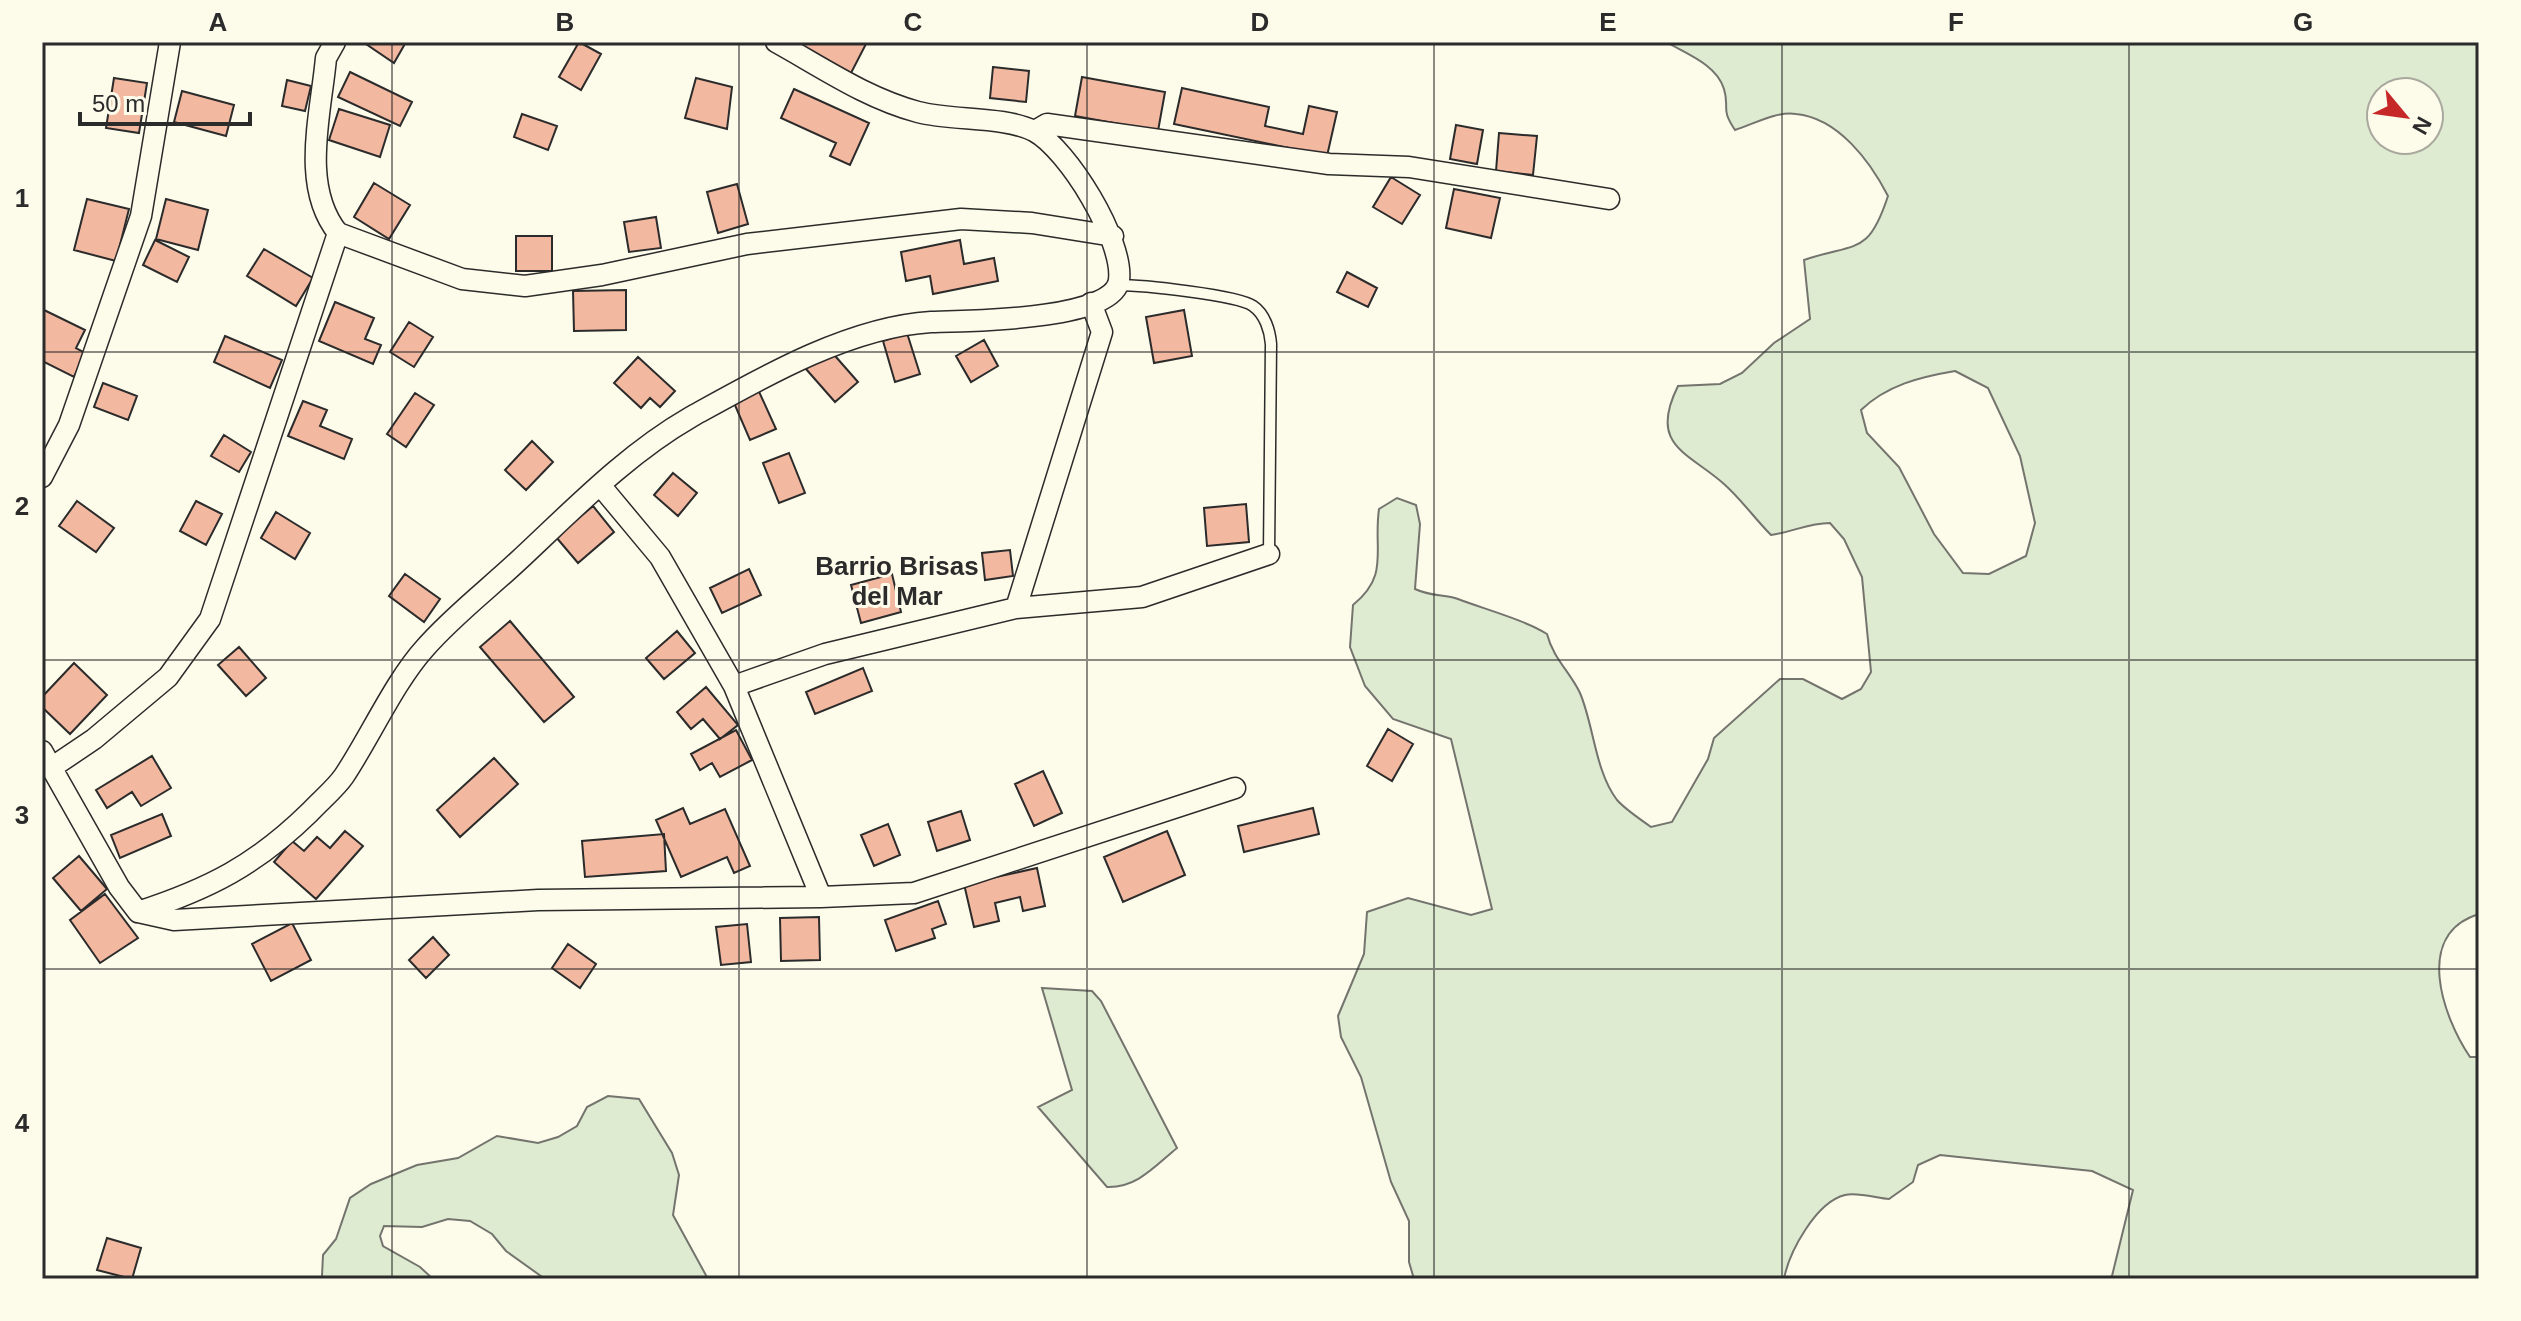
<svg xmlns="http://www.w3.org/2000/svg" width="2521" height="1321" font-family="Arial,sans-serif">
<style>
.green{fill:#deebd1;stroke:#74746e;stroke-width:2;fill-rule:evenodd}
.building{fill:#f2b8a0;stroke:#2b2b2b;stroke-width:2}
.lines{fill:none;stroke-linecap:round;stroke-linejoin:round}
.lane-casing{stroke:#2b2b2b;stroke-width:13}
.street-casing{stroke:#2b2b2b;stroke-width:23}
.lane{stroke:#fdfbea;stroke-width:10}
.street{stroke:#fdfbea;stroke-width:20}
.grid{fill:none;stroke:#2b2b2b;stroke-width:2;stroke-opacity:0.55}
.labels{text-anchor:middle;dominant-baseline:central;stroke-width:6;stroke-linejoin:round;paint-order:stroke}
.neighbourhood-label{font-size:26px;font-weight:bold;fill:#2b2b2b;stroke:#fdfbea}
.neatline{fill:none;stroke:#2b2b2b;stroke-width:3}
.grid-label{font-size:26px;text-anchor:middle;font-weight:bold;fill:#2b2b2b}
</style>
<rect width="100%" height="100%" fill="#fdfbea"/>
<path class="green" d="M1666,42H2479V914C2413,934 2443,1017 2470,1057H2479V1279H2106L2112,1276L2133,1190L2092,1171L1940,1155L1918,1165L1913,1182L1889,1199C1877,1198 1857,1192 1845,1195C1816,1202 1789,1252 1784,1279H1414L1409,1262V1221L1391,1182L1361,1077L1341,1037L1338,1016L1364,954L1367,912L1408,898L1471,915L1492,909L1451,739L1393,719L1365,686L1350,647L1353,605C1390,575 1373,551 1379,509L1397,498L1416,505L1420,524L1415,589C1432,597 1445,594 1458,599C1484,609 1525,620 1547,634C1553,658 1570,672 1580,693C1594,726 1595,771 1617,800C1626,810 1640,819 1651,827L1672,822L1708,759L1714,738L1780,679H1803L1842,699L1861,689L1871,672L1862,577L1844,539L1830,523C1808,523 1793,532 1771,535C1755,519 1741,499 1724,484C1688,452 1648,446 1678,386L1720,384L1742,373L1774,343L1810,319L1804,260C1856,242 1868,257 1888,196C1870,161 1838,118 1796,114C1776,111 1754,124 1735,130C1720,108 1730,109 1724,89C1717,65 1687,54 1666,42ZM2381,92H2429V140H2381ZM1955,371L1988,388L2020,456L2035,523L2026,556L1989,574L1963,573L1934,534L1899,467L1867,433L1861,410C1887,385 1920,377 1955,371Z
M1042,988L1092,991L1101,1001L1177,1148C1155,1166 1137,1188 1107,1187L1038,1107L1072,1090Z
M608,1096L639,1099L672,1153L679,1175L673,1215L708,1279H545L506,1251L492,1234L470,1221L448,1219L422,1227L384,1226L380,1236L383,1246L420,1267L433,1279H326L322,1276L323,1255L336,1239L350,1198L371,1184L417,1165L458,1158L497,1136L538,1143L558,1137L577,1126L587,1107Z"/>
<path class="building" d="M363,42H406L394,63Z
M579,42L601,54L581,90L559,77Z
M801,42H867L850,75L798,47Z
M993,67L1029,71L1026,102L990,98Z
M350,72L412,102L400,126L338,97Z
M1082,77L1165,92L1158,131L1075,116Z
M114,78L147,83L139,133L106,128Z
M696,78L732,87L727,129L685,118Z
M287,80L311,86L305,111L282,106Z
M1182,88L1269,107L1265,126L1303,134L1309,106L1337,112L1327,156L1174,124Z
M794,89L869,123L850,165L830,156L836,143L781,118Z
M182,91L234,105L226,136L174,122Z
M339,109L390,125L380,157L329,140Z
M522,114L557,126L548,150L514,137Z
M1456,125L1483,130L1477,164L1450,159Z
M1499,133L1537,136L1533,175L1496,171Z
M1391,177L1420,195L1402,224L1373,207Z
M374,183L410,205L389,239L354,217Z
M737,184L748,224L718,233L707,192Z
M1454,189L1500,198L1491,238L1446,228Z
M87,199L129,209L116,261L74,250Z
M166,199L208,210L198,250L156,239Z
M656,217L661,248L629,252L624,222Z
M516,236H552V271H516Z
M155,240L189,257L177,282L143,265Z
M960,240L964,264L994,258L998,281L933,294L930,276L906,281L901,252Z
M264,249L313,278L296,306L247,276Z
M1347,272L1377,288L1368,307L1337,292Z
M626,290V330L574,331L573,291Z
M335,302L374,318L365,339L381,345L373,364L319,341Z
M42,309L85,330L76,348L85,353L74,377L42,361Z
M1184,310L1192,356L1154,363L1146,317Z
M409,322L433,337L414,367L390,352Z
M907,333L920,374L895,382L883,341Z
M225,336L282,360L270,388L214,362Z
M984,340L998,366L971,382L956,356Z
M829,349L858,382L835,402L806,369Z
M638,357L675,391L660,407L650,398L641,408L614,383Z
M103,383L137,396L128,420L94,407Z
M756,385L776,429L750,440L731,396Z
M415,393L434,405L406,447L387,434Z
M303,401L327,410L320,426L352,439L344,459L288,436Z
M224,435L251,452L239,472L211,456Z
M532,441L553,462L526,490L505,470Z
M789,453L805,493L779,503L763,463Z
M673,473L697,493L678,516L654,495Z
M77,501L114,528L96,552L59,526Z
M196,501L222,514L206,545L180,531Z
M1246,504L1249,542L1207,546L1204,508Z
M593,506L614,532L578,563L556,537Z
M276,512L310,533L295,559L261,538Z
M1010,550L1013,576L985,580L982,553Z
M749,569L761,595L722,613L710,588Z
M405,574L440,599L424,622L389,596Z
M892,574L901,612L861,623L851,585Z
M510,621L574,697L544,722L480,647Z
M677,631L695,653L664,679L646,658Z
M239,647L266,678L246,696L218,665Z
M74,663L107,695L70,734L42,707V697Z
M863,668L872,691L815,714L806,692Z
M706,687L738,725L720,739L703,719L691,729L677,712Z
M1388,729L1413,744L1392,781L1367,766Z
M736,730L752,760L720,777L712,763L700,770L691,754Z
M152,756L171,788L141,806L132,792L107,808L96,790Z
M494,758L518,784L460,837L437,810Z
M1043,771L1062,813L1034,826L1015,784Z
M683,808L690,824L725,809L750,866L734,873L727,857L681,877L656,820Z
M1313,808L1319,834L1244,852L1238,826Z
M961,811L970,840L937,851L928,822Z
M162,814L171,836L120,858L111,835Z
M888,824L900,855L874,866L861,835Z
M345,831L363,846L316,899L274,862L292,841L304,851L317,837L330,848Z
M1167,831L1185,875L1123,902L1104,857Z
M664,834L666,871L585,877L582,841Z
M79,856L107,889L81,911L53,878Z
M1037,868L1045,906L1023,911L1020,897L995,903L999,921L974,927L964,884Z
M105,894L138,938L100,963L70,920Z
M938,901L946,924L932,929L935,938L896,951L885,920Z
M819,917L820,960L781,961L780,918Z
M292,923L311,960L271,981L252,944Z
M747,924L751,962L721,965L716,927Z
M433,937L449,955L426,978L409,960Z
M568,944L596,964L580,988L552,968Z
M107,1238L141,1248L132,1279L97,1270Z"/>
<g class="lines">
<g class="lane-casing">
<path id="lane" d="M1118,285C1141,285 1238,295 1253,306C1265,314 1270,331 1271,344L1269,554"/>
</g>
<g class="street-casing">
<path id="street" d="M1035,131L1047,124L1329,164L1409,167L1609,199
M338,233L462,279L525,286L602,275L747,244L961,219L1032,223L1113,236
M42,477L69,425L141,216L170,42
M1016,608L1102,332L1091,303
M734,686L825,654L1016,608L1142,597L1269,554
M42,751L119,887L138,912C209,889 256,865 310,812C321,800 335,789 344,776C370,737 395,681 425,648C452,617 487,590 517,562C572,511 625,455 691,417C761,378 849,327 931,322C964,321 1115,321 1119,280C1124,241 1068,149 1034,131C1004,116 952,121 918,112C866,98 823,68 776,42
M51,768L94,739L168,677L210,619L338,233C300,186 321,114 326,58L335,42
M821,897L914,893L1235,788
M138,912L174,920L538,900L821,897L734,686L660,557L600,485"/>
</g>
<use href="#lane" class="lane"/>
<use href="#street" class="street"/>
</g>
<path class="grid" d="M392,42V1279M739,42V1279M1087,42V1279M1434,42V1279M1782,42V1279M2129,42V1279M42,352H2479M42,660H2479M42,969H2479"/>
<g class="labels">
<g class="neighbourhood-label">
<text x="897" y="566">Barrio Brisas<tspan x="897" dy="30">del Mar</tspan></text>
</g>
</g>
<rect width="2521" height="1321" fill="none" stroke="#fdfbea" stroke-width="88"/>
<g transform="translate(2405 116) rotate(119)"><circle r="38" fill="#fdfbea" stroke="#a9a89e" stroke-width="2"/>
<path d="M0-6L14 30L0 20L-14 30Z" fill="#c62828"/>
<text y="-12" font-size="22" font-weight="bold" text-anchor="middle" fill="#2b2b2b">N</text>
</g>
<path d="M80 112v12h170v-12" fill="none" stroke="#2b2b2b" stroke-width="4"/>
<text x="92" y="112" font-size="24" fill="#2b2b2b" stroke="#fdfbea" stroke-width="6" paint-order="stroke">50 m</text>
<rect x="44" y="44" width="2433" height="1233" class="neatline"/>
<g class="grid-label">
<text x="218" y="31">A</text>
<text x="565" y="31">B</text>
<text x="913" y="31">C</text>
<text x="1260" y="31">D</text>
<text x="1608" y="31">E</text>
<text x="1956" y="31">F</text>
<text x="2303" y="31">G</text>
<text x="22" y="207">1</text>
<text x="22" y="515">2</text>
<text x="22" y="824">3</text>
<text x="22" y="1132">4</text>
</g>
</svg>
